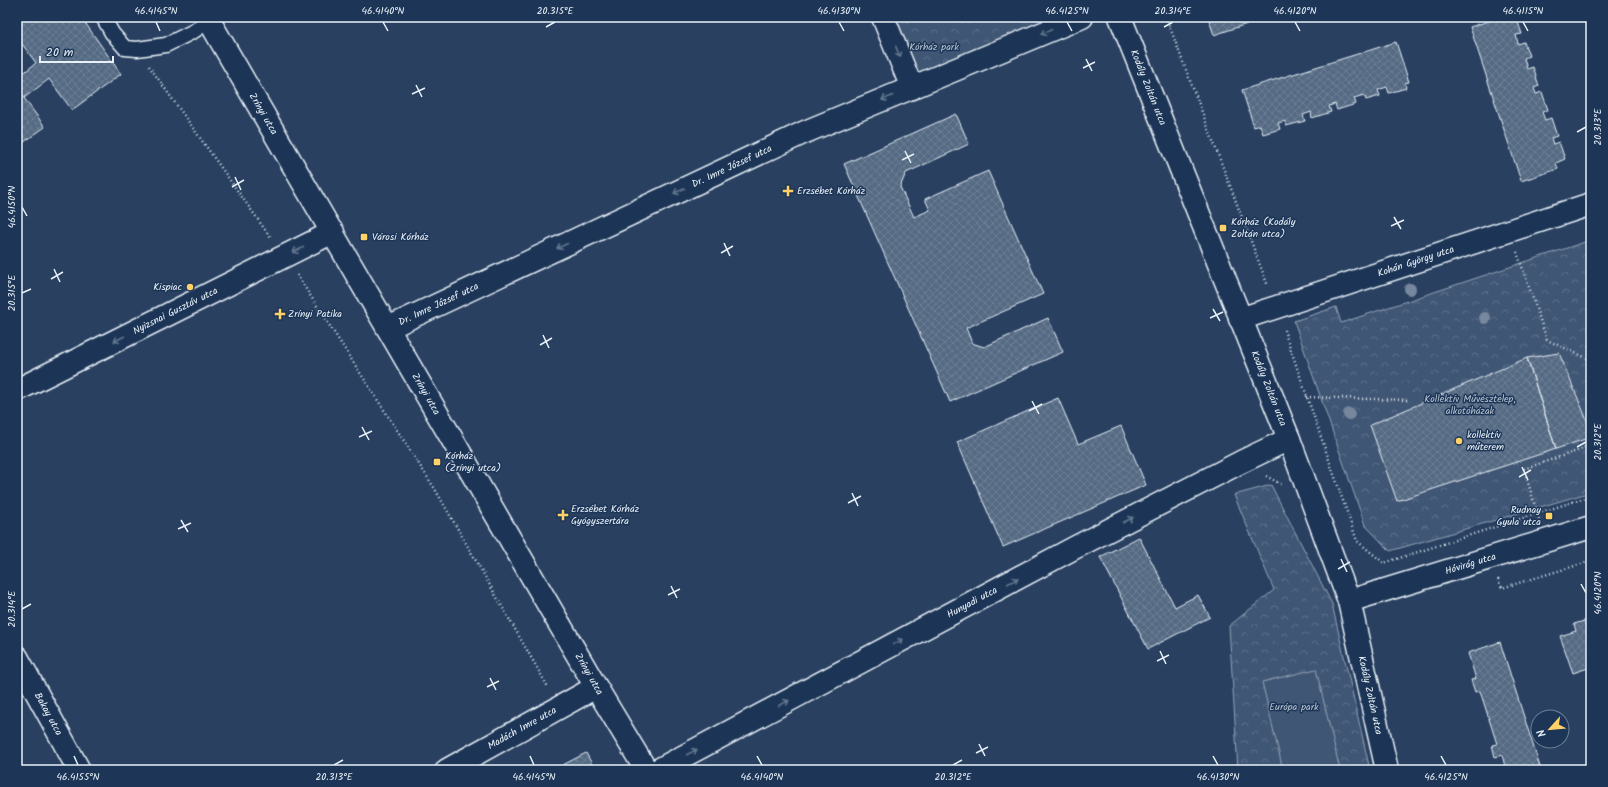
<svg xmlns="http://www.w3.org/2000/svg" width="1608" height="787" font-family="Kalam,sans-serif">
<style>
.forest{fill:url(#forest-crowns);stroke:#94a4b6}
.pitch{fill:#415774;stroke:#94a4b6}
.building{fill:url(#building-cross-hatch);stroke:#e8f1f8}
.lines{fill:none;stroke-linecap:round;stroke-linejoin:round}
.service-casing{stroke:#e8f1f8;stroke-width:17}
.minor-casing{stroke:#e8f1f8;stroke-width:25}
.tertiary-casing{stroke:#e8f1f8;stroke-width:25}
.path{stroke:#e8f1f8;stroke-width:2.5;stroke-dasharray:1 3;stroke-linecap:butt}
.service{stroke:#1d3557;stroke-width:14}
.minor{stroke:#1d3557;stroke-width:22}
.tertiary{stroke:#1d3557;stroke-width:22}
.tree{fill:#77889e}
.oneway{stroke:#64778f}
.ticks{fill:none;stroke:#e8f1f8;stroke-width:1.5}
.poi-dot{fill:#ffd166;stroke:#1d3557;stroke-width:1.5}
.labels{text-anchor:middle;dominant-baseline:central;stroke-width:3;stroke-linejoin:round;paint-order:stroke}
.park-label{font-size:10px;fill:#b6c3d0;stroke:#1d3557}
.street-label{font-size:10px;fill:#e8f1f8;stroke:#1d3557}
.poi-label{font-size:10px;fill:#e8f1f8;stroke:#1d3557;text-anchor:start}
.neatline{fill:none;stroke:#e8f1f8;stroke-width:1.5}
.ticks-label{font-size:10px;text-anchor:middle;fill:#e8f1f8}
</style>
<defs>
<pattern id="forest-crowns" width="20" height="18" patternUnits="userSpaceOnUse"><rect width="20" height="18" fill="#415774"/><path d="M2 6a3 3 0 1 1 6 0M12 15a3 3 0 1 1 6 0" fill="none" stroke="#5c7089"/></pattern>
<pattern id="building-cross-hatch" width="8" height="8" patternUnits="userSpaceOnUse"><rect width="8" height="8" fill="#556a83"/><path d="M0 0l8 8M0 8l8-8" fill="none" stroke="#6d8095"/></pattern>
</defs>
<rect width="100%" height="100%" fill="#294061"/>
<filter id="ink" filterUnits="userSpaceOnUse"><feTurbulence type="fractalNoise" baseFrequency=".025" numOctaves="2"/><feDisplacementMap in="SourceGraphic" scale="8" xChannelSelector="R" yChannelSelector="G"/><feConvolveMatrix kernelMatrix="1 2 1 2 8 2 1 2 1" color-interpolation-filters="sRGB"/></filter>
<g filter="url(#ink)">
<path class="forest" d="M889,17H1083L918,85Z
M1591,240V492L1390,551L1365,525L1294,321L1336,307L1341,323Z
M1271,485L1332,604L1370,770H1238L1229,626L1274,590L1234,495Z"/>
<path class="pitch" d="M1316,669L1340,770H1283L1262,682Z"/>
<path class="building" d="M17,17H81L121,74L72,110L49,79L24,98L45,127L17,147V78L36,63L17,37Z
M1208,17H1268L1214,35Z
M1501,17H1511V19L1516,17L1522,34L1516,35L1518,44L1524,42L1529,56L1524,58L1527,69L1533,67L1539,86L1534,88L1536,94L1542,92L1548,110L1542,112L1545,120L1551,118L1557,136L1551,138L1553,144L1559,142L1565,159L1556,163L1558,169L1521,181L1470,27Z
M1396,42L1409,82L1405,83L1406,88L1389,93L1387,87L1378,90L1380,96L1366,100L1364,95L1354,98L1356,104L1337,110L1335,104L1329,106L1331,112L1312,118L1311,112L1303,115L1305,121L1286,126L1285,121L1278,123L1280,129L1263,134L1260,125L1254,127L1242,90Z
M956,114L969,144L906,173L900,187L914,217L930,210L925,199L988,171L1043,294L966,328L972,343L984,347L1048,318L1063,352L950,402L844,164Z
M1559,353L1591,430V437L1556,449L1527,358Z
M1527,358L1556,449L1397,501L1370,425Z
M1058,398L1078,444L1121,426L1146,485L1003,547L957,442Z
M1139,537L1175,607L1198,595L1210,617L1148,649L1100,557Z
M1591,619V670L1589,671L1588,668L1573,673L1560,636L1576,631L1574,624Z
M1500,642L1541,770H1506L1502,755L1495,757L1492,745L1497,744L1480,691L1475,692L1471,680L1476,679L1468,653Z
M586,753L595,770H560L559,767Z"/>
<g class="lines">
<g class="service-casing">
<path id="service" d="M103,17L112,33L125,48L137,49L166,45L194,31L209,21"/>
</g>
<g class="minor-casing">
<g id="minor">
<path id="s1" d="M207,17L596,687"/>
<path d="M883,17L912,88"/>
<path id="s2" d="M1240,319L1591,204"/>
<path id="s3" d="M388,328L805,132L1082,17"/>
<path id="s4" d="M17,390L333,232"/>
<path id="s5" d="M17,657L79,770"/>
<path id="s6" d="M658,770L1074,548L1241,462L1289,439"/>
</g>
</g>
<g class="tertiary-casing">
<g id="tertiary">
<path id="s7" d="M1120,17L1289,439L1349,601L1387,770"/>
<path id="s8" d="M1349,601L1591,527"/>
<path id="s9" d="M447,770L596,687L646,770"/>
</g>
</g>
<path class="path" d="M1166,17L1268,286
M149,66L271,238
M1517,252L1547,340L1591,360
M297,275L435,489L548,687
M1284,330L1357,541L1384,563L1591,496
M1306,397L1408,400
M1266,476L1281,484
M1539,519L1524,469L1580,450L1591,444
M1498,579L1502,588L1591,561"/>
<use href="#service" class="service"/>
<use href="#minor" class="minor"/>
<use href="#tertiary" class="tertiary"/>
</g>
<g class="tree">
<circle cx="1410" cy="289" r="6"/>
<circle cx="1485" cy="318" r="6"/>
<circle cx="1349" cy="414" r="6"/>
</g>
<defs><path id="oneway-shaft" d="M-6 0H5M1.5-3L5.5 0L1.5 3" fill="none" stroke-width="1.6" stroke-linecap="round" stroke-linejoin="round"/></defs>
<g class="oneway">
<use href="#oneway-shaft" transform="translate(1046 32) rotate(157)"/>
<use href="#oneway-shaft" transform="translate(898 52) rotate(68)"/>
<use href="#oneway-shaft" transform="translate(887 98) rotate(158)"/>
<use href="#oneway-shaft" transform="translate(679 191) rotate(155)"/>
<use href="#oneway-shaft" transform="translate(562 246) rotate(155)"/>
<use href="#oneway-shaft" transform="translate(298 250) rotate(154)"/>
<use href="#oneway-shaft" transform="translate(119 339) rotate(153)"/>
<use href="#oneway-shaft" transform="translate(1128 520) rotate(-27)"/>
<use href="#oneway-shaft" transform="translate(1013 581) rotate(-28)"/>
<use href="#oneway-shaft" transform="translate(898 642) rotate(-28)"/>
<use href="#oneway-shaft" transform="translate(784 703) rotate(-28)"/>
<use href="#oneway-shaft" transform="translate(692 752) rotate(-28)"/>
</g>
</g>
<path class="ticks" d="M156,22L160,31M383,22L388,31M839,22L844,31M1067,22L1072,31M1295,22L1300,31M1523,22L1528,31M546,27L555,22M1164,27L1173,22M1086,59L1092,71M1083,68L1095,62M416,85L422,97M412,94L425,88M1577,132L1586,127M905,151L911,163M902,160L914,154M235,177L241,190M232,187L244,180M22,207L27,216M1394,217L1401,229M1391,226L1404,220M724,243L730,256M721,253L733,246M54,269L60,282M51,279L63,272M22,293L31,289M1213,309L1220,321M1210,318L1223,312M543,335L549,348M540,345L552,338M1032,401L1039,414M1029,411L1042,404M362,427L369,440M359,437L372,431M1577,447L1586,442M1522,467L1528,480M1519,477L1531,470M852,493L858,506M848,503L861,496M181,520L188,532M178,529L191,523M1341,559L1347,572M1338,569L1350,562M1581,584L1586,593M671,586L677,598M668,595L680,589M22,609L31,604M1160,651L1166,664M1157,661L1169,655M490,678L496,690M487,687L499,681M979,744L985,756M976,753L988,747M74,756L78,765M530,756L534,765M757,756L762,765M1213,756L1218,765M1441,756L1446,765M334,765L343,760M953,765L962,760"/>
<g class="poi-dot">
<path d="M786 185h4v4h4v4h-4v4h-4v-4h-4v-4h4z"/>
<rect x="1219" y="224" width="8" height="8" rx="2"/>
<rect x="360" y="233" width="8" height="8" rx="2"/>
<circle cx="190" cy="287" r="4"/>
<path d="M278 308h4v4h4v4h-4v4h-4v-4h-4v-4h4z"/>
<circle cx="1459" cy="441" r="4"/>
<rect x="433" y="458" width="8" height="8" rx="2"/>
<path d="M561 509h4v4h4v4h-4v4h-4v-4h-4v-4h4z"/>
<rect x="1545" y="512" width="8" height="8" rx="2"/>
</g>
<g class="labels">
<g class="park-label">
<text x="934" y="47">Kórház park</text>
<text x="1470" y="399">Kollektív Művésztelep,<tspan x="1470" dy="12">alkotóházak</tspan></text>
<text x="1294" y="707">Európa park</text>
</g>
<g class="street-label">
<text stroke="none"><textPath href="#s7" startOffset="76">Kodály Zoltán utca</textPath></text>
<text stroke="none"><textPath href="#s1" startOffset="112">Zrínyi utca</textPath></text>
<text stroke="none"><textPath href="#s3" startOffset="380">Dr. Imre József utca</textPath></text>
<text stroke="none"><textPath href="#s2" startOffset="185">Kohán György utca</textPath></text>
<text stroke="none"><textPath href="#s3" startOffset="56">Dr. Imre József utca</textPath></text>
<text stroke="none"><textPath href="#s4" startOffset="177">Nyizsnai Gusztáv utca</textPath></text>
<text stroke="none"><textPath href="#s7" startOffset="400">Kodály Zoltán utca</textPath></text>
<text stroke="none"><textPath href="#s1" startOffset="436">Zrínyi utca</textPath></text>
<text stroke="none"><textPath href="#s8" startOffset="127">Hóvirág utca</textPath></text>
<text stroke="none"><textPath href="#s6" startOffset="356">Hunyadi utca</textPath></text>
<text transform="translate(589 674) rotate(60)">Zrínyi utca</text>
<text stroke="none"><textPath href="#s7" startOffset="724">Kodály Zoltán utca</textPath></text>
<text stroke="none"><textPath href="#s5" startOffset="65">Bakay utca</textPath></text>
<text stroke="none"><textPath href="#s9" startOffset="86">Madách Imre utca</textPath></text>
</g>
<g class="poi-label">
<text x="797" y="191">Erzsébet Kórház</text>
<text x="1231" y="222">Kórház (Kodály<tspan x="1231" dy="12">Zoltán utca)</tspan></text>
<text x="372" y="237">Városi Kórház</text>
<text x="182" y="287" text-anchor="end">Kispiac</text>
<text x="288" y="314">Zrínyi Patika</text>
<text x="1467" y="435">kollektív<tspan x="1467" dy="12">műterem</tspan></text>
<text x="445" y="456">Kórház<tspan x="445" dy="12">(Zrínyi utca)</tspan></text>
<text x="571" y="509">Erzsébet Kórház<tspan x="571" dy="12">Gyógyszertára</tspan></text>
<text x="1541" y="510" text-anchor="end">Rudnay<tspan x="1541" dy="12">Gyula utca</tspan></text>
</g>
</g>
<rect width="1608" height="787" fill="none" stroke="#1d3557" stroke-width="44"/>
<g transform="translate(1550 729) rotate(243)"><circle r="19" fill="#1d3557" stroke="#6e8097"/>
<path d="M0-3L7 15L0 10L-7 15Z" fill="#ffd166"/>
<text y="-6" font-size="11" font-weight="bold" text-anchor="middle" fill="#e8f1f8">N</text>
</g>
<path d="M40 56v6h73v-6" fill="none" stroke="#e8f1f8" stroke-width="2"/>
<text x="46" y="56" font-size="12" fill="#e8f1f8" stroke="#1d3557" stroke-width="3" paint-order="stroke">20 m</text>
<rect x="22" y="22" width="1564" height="743" class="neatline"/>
<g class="ticks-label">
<text x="156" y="14">46.4145°N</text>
<text x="383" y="14">46.4140°N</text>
<text x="555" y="14">20.315°E</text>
<text x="839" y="14">46.4130°N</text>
<text x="1067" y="14">46.4125°N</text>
<text x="1173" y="14">20.314°E</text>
<text x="1295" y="14">46.4120°N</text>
<text x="1523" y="14">46.4115°N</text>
<text transform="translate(1597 127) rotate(-90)" y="4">20.313°E</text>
<text transform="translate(11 207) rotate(-90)" y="4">46.4150°N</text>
<text transform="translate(11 293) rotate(-90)" y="4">20.315°E</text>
<text transform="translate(1597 442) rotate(-90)" y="4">20.312°E</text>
<text transform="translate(1597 593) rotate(-90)" y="4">46.4120°N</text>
<text transform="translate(11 609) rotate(-90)" y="4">20.314°E</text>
<text x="78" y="780">46.4155°N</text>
<text x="334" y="780">20.313°E</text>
<text x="534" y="780">46.4145°N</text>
<text x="762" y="780">46.4140°N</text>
<text x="953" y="780">20.312°E</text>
<text x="1218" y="780">46.4130°N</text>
<text x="1446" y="780">46.4125°N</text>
</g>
</svg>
